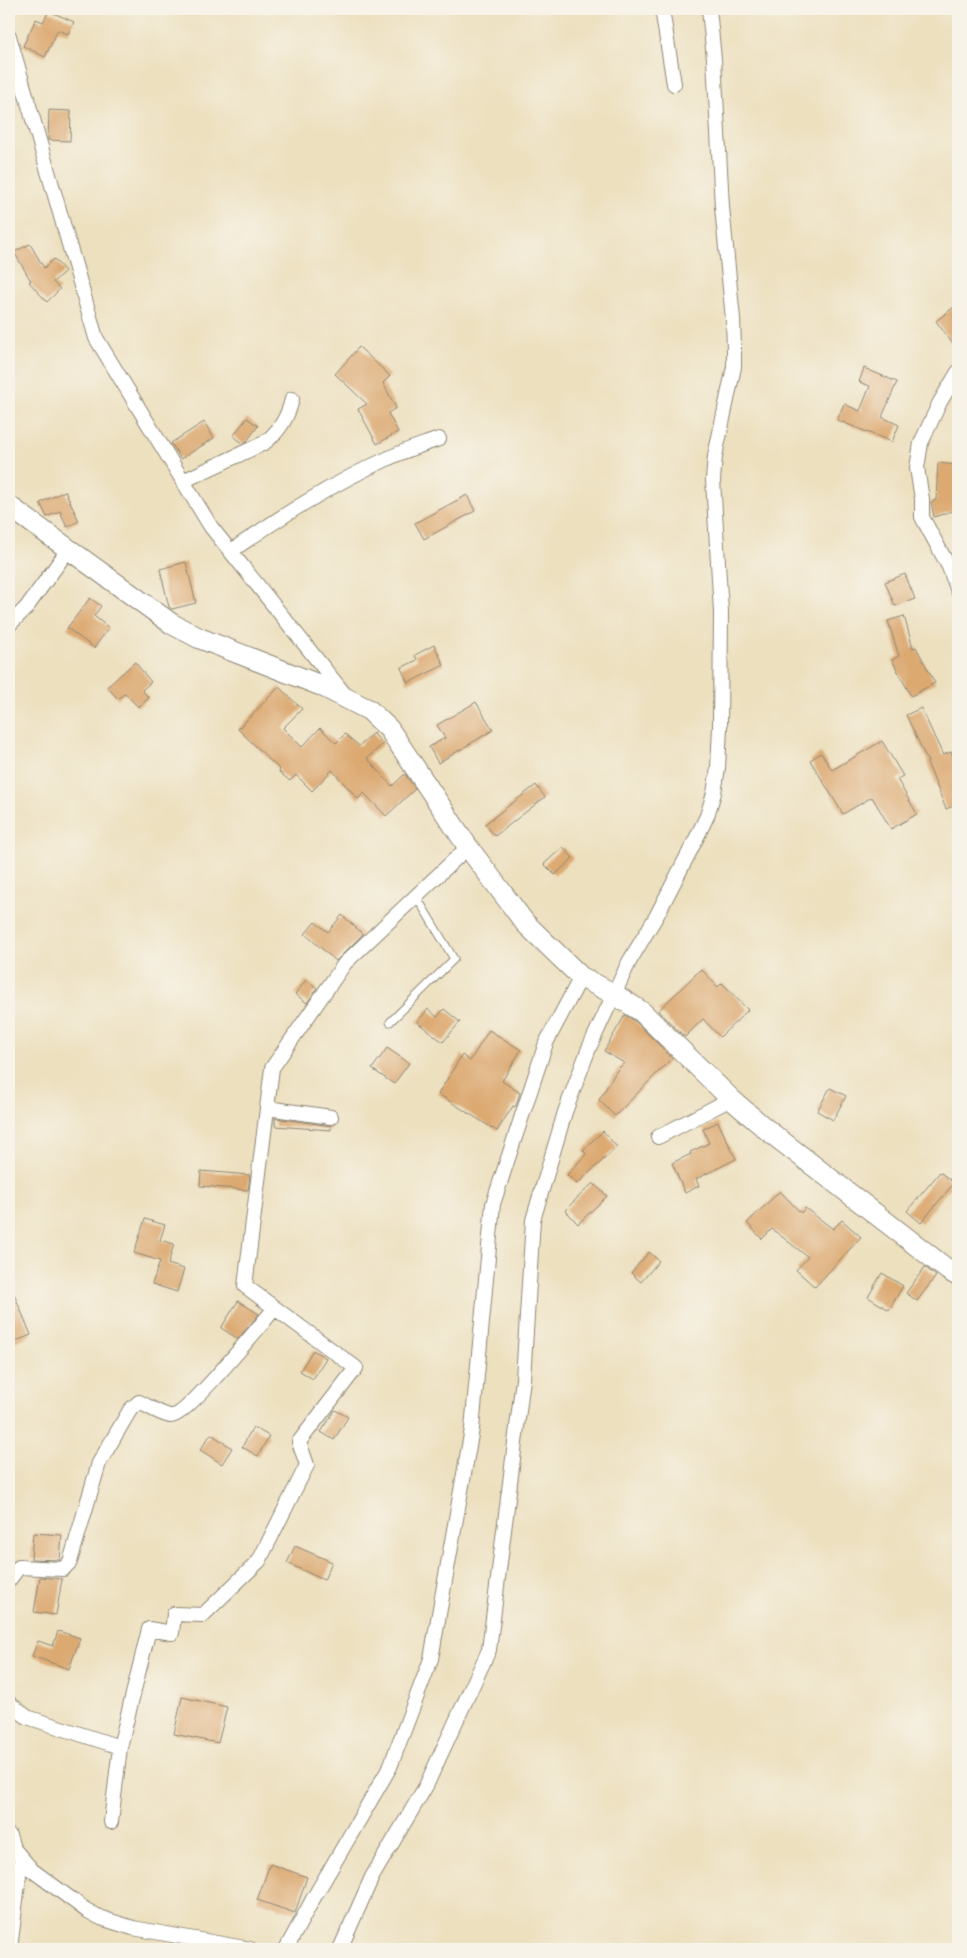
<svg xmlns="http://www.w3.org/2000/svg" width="967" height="1958" font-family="Sriracha,sans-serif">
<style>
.building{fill:#dca971}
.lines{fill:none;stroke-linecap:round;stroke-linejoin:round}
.lane-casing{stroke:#8c8675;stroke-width:9}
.street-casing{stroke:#8c8675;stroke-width:16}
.secondary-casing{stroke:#8c8675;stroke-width:22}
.lane{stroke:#fff;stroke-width:7}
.street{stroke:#fff;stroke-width:14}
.secondary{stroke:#fff;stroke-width:20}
</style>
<rect width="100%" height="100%" fill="#f7f3e8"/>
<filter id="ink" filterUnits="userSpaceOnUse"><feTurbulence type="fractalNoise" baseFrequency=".02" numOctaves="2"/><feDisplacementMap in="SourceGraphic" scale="10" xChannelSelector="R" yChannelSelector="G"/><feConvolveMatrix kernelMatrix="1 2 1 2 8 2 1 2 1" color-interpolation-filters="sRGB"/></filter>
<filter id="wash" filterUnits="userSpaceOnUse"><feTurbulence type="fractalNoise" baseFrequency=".0096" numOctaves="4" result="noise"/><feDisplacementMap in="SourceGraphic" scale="20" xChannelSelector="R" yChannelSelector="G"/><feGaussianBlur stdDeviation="1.12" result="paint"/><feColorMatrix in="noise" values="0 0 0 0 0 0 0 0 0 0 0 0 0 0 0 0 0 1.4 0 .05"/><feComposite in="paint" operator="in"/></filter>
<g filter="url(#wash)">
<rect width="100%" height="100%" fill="#ede0bf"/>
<g id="blocks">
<path class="building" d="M49,11L74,22L68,34L58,30L45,57L23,46L36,19L43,22Z
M49,110L71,111L70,141L48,140Z
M30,244L44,268L54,259L65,271L53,282L60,289L47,302L29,282L31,281L14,252Z
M958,304V351L936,321Z
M359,347L390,376L383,383L396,408L388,413L398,432L377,444L358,409L367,404L335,374Z
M864,368L897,382L882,417L899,425L892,442L837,420L844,404L860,411L870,386L859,382Z
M247,418L258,426L247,441L243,443L233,436Z
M204,422L214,438L181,459L171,443Z
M938,463L958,465V509L934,517L931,502L936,500Z
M65,491L79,521L67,527L60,511L47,517L40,503Z
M467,495L475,511L424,539L415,523Z
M186,562L196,603L172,609L169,607L160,569Z
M905,574L915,599L895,606L885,582Z
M90,598L101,606L94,616L109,628L94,648L67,628Z
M904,616L913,648L916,647L935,683L911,696L892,660L899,656L888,621Z
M434,645L444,665L408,683L401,668L417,660L415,655Z
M135,662L151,682L142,690L149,698L138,707L125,693L118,699L107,687Z
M279,687L302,709L283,728L302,747L320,728L336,743L345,734L359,746L373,733L383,744L367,758L392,786L405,774L415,789L386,816L364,793L358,799L332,770L312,791L296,775L290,781L279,772L280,770L238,729Z
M476,702L493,730L438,763L429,747L445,738L437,725Z
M921,708L943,755L951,752L958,769V804L946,809L927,762H928L906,715Z
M882,741L903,776L897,779L917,814L891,829L872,797L843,814L810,760L821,753L832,770Z
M536,785L545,797L495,836L485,824Z
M563,847L573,858L555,875L544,864Z
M342,915L363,934L336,961L305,934L315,922L328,932Z
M701,969L718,987L722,983L748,1010L720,1037L703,1019L685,1037L658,1011Z
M306,980L317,988L307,1003L295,994Z
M428,1009L437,1017L444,1009L460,1022L443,1042L417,1022Z
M625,1015L635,1021L672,1058L615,1116L599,1100L617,1070L624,1063L604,1051Z
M489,1030L521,1050L502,1081L520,1093L517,1103L515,1107L513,1106L497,1131L438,1094L462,1055L470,1061Z
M387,1048L409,1063L394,1084L372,1069Z
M830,1088L846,1096L833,1120L817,1111Z
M275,1118L331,1126V1130L275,1126Z
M718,1122L736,1159L696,1179L699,1186L685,1193L672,1163L691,1154L690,1152L709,1143L703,1129Z
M603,1131L617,1147L577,1184L567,1175L586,1154L583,1150Z
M201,1171L250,1175L248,1190L200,1186Z
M940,1172L954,1183L921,1223L907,1211Z
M593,1183L607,1196L578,1224L565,1210Z
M780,1191L801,1213L805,1208L833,1229L842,1220L861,1237L815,1287L796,1270L808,1257L772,1229L762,1239L747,1223Z
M145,1219L165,1225L160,1240L174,1244L168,1264L184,1269L177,1292L152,1284L160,1261L134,1253Z
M649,1252L659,1261L641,1282L631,1273Z
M925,1267L936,1276L917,1301L906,1293Z
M882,1273L903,1286L889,1310L868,1297Z
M9,1282L31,1335L9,1344Z
M238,1301L259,1314L238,1339L221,1328Z
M313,1350L326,1358L313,1379L300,1371Z
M335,1410L348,1417L334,1440L321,1432Z
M253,1427L269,1436L258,1456L242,1447Z
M211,1434L232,1448L222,1464L200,1450Z
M33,1533L62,1535L60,1560L31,1559Z
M295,1546L332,1562L324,1580L287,1563Z
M40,1577L62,1579L56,1615L34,1612Z
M58,1631L80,1638L69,1669L32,1656L38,1641L53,1646Z
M182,1697L227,1707L218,1743L174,1734Z
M270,1864L307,1877L295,1913L257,1900Z"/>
</g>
</g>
<g filter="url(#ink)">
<use href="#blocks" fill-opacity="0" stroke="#8c8675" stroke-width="1"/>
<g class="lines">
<g class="lane-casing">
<path id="lane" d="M390,1022L454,959L416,896"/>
</g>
<g class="street-casing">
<path id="street" d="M662,9L674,84
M9,36L96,338L211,527L346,696
M958,372L940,402L921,443L917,468L922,499V517L949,567L958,591
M183,481L264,443C279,432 288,417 292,399
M231,551C282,516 333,483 389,458C405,450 423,445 439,439
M9,625L26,608L68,550
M267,1108L331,1117
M658,1137L731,1099
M9,1580L19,1567L63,1569L70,1562L99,1463L130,1410L139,1402C146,1405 164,1416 171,1416C186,1417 261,1324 275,1308
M9,1703L27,1717L120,1747L149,1629L172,1633L174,1614L203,1615L259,1561L307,1465L299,1442L356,1368L245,1286L272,1068L345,963L468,847
M111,1822L120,1747
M9,1835L13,1848L32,1870L86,1910L101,1918L133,1928L250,1949
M10,1949L21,1859
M286,1949L313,1899L390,1767L431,1659L472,1429L493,1204L546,1043L581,977
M340,1949L372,1877L426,1786L489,1650L523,1379L533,1220L565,1112L589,1048L629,962L657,915L694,843L707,816L714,793L718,768L720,727L721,612L713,480L715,456L734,367V349L733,319L722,207L714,59L709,9"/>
</g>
<g class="secondary-casing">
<path id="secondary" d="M9,506L172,624L199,638L322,686L369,710L389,729L468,847L525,923L581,977L614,994L642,1012L731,1099L766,1129L948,1270L958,1276"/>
</g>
<use href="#lane" class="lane"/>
<use href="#street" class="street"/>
<use href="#secondary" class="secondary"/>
</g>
</g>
<rect width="967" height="1958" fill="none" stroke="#f7f3e8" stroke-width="30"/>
</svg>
